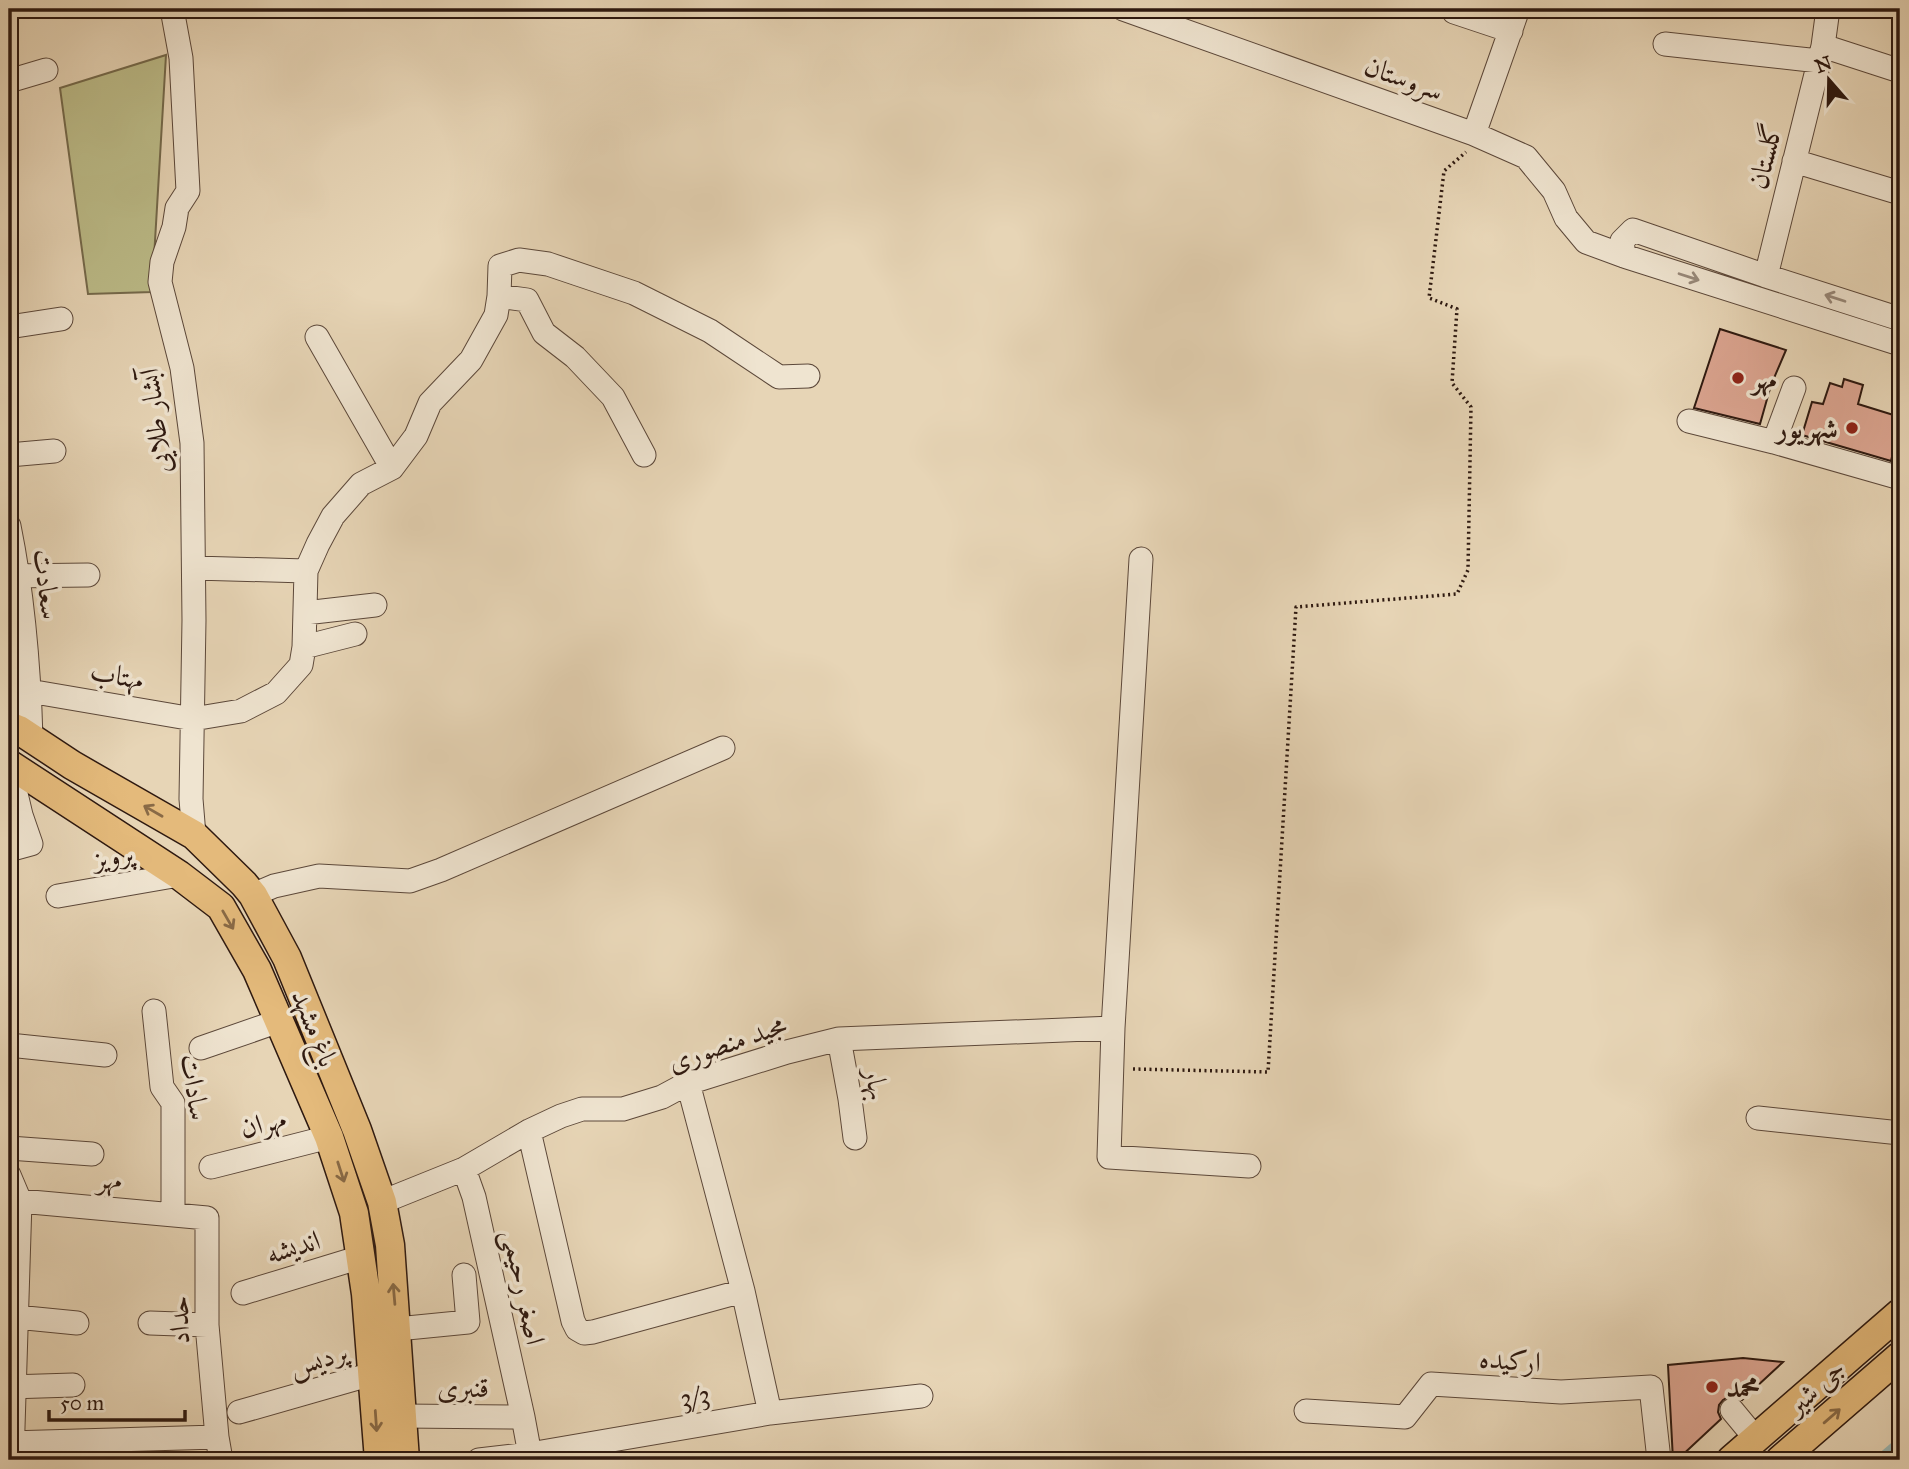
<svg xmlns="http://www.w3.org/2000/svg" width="1909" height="1469" font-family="'IM FELL Great Primer',Amiri,serif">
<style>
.green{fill:#bcbc89;stroke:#756a4c;stroke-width:2}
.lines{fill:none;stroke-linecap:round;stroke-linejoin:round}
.canal{stroke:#98b7b5;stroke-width:19}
.building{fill:#dca591;stroke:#2e1910;stroke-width:2}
.minor-casing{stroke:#5c483a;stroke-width:25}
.major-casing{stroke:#2e1910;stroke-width:31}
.path{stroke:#2e1910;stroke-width:3.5;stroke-dasharray:2 3.5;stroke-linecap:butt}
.minor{stroke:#efe4d0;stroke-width:23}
.major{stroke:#e4ba7b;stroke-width:28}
.oneway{stroke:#98897a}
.oneway2{stroke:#896a46}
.poi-dot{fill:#8f2418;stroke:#efe4d0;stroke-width:2.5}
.labels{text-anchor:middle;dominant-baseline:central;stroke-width:7;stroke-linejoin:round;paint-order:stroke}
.street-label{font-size:28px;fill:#2e1910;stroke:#efe4d0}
.poi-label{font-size:28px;font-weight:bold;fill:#2e1910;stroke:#efe4d0;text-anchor:start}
</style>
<rect width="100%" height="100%" fill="#e7d5b6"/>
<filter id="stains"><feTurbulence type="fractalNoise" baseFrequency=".00286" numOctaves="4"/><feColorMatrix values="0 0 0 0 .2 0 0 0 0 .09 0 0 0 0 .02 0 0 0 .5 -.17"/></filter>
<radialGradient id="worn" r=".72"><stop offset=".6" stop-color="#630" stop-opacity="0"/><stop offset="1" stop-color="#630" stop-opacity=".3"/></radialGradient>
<path class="green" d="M166,55L152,292L88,294L60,88Z"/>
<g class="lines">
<path class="canal" d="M1886,1460L1900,1448"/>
</g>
<path class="building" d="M1720,329L1786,350L1771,385L1760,424L1694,408Z
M1844,379L1863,385L1858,404L1900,417V456L1893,453L1891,461L1802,435L1812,402L1823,404L1830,383L1842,387Z
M1743,1358L1783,1362L1742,1400L1736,1397L1730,1396L1723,1400L1719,1405L1718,1412L1721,1419L1677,1460H1673L1668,1365Z"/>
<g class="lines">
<g class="minor-casing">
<path id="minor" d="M172,9L181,58L188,191L177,208L174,227L162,262L160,282L182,368L192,443L194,620L191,799L194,835
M1123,9L1474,134L1526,157L1554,191L1566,218L1586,242L1624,256L1900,344
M1454,12L1511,31
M1665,44L1819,61
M1823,46L1900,71
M9,81L46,70
M1474,134L1518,9
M1794,161L1900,193
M1624,256L1622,241L1633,230L1766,276L1900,319
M1766,276L1823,46L1828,9
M499,296L527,300L544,333L575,357L613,397L644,455
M9,327L61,319
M317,337L392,468
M1689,421L1774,442L1900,478
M1774,442L1794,388
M9,455L54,451
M9,526C23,595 29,667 31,738
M1141,559L1113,1028L1109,1157L1249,1166
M194,568L306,571
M9,576L88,575
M305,613L375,605
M304,647L355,634
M29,691L193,719L241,711L276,693L301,665L304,647L306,571L318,544L333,516L361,484L392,468L416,436L430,403L471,360L496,315L499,296L500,266L519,260L548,264L634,293L710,331L779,377L808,376
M9,710L29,691
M9,850L31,844L21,815L9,764
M253,895L274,886L319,876L410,881L441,870L723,748
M58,896L179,875
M154,1011L162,1087L173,1103V1215
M839,1039L850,1099L855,1138
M9,1045L105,1055
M201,1048L279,1021
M688,1083L743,1291L770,1413
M1758,1118L1900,1133
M529,1131L573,1321L577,1329L584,1333L593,1332L743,1291
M9,1148L92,1154
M211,1167L329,1137
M464,1169L474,1197L523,1417L531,1460
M9,1175L20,1201L12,1460
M9,1195L20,1201L207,1218V1325L217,1437L221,1460
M382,1202L464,1169L529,1131L561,1116L582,1109H623L662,1097L688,1083L787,1052L839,1039L1113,1028
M243,1293L361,1257
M16,1317L77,1323
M150,1323L207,1325
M397,1329L468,1322L464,1275
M9,1387L73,1385
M1732,1410L1756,1439
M1306,1411L1405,1417L1431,1384L1561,1392L1651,1387L1659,1460
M239,1412L372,1374
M402,1416L523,1417
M9,1443L217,1437
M479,1460L530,1454L770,1413L921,1396"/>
</g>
<g class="major-casing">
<path id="major" d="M9,726L19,730L72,765L194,835L244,884L253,895L287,958L357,1130L382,1202L390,1245L405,1460
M9,764L179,875L221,907L257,970L329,1137L354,1213L366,1294L379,1460
M1731,1460L1900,1313
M1780,1460L1900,1356"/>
</g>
<path class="path" d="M1133,1069L1268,1072L1296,607L1457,594L1468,570L1471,407L1452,383L1457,309L1429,298L1444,171L1466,152"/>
<use href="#minor" class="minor"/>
<use href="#major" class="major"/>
</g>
<defs><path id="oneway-shaft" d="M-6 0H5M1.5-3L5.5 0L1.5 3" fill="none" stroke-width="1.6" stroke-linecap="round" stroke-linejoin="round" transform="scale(1.75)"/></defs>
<g class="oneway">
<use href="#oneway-shaft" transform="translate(1689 277) rotate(18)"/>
<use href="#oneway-shaft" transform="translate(1835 298) rotate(-162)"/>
</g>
<g class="oneway2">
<use href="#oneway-shaft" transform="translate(153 811) rotate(-150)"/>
<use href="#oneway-shaft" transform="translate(228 920) rotate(60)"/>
<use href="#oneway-shaft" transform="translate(341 1172) rotate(72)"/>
<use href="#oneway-shaft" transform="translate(394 1294) rotate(-95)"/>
<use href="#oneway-shaft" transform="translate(1832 1416) rotate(-41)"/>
<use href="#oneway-shaft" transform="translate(376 1421) rotate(86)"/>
</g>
<g class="poi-dot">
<circle cx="1738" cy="378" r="7"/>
<circle cx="1852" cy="428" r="7"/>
<circle cx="1712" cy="1387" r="7"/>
</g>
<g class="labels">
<g class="street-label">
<text transform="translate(1404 78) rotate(20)">سروستان</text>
<text transform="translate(1765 156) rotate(-76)">گلستان</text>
<text transform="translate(155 421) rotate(-97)">آبشار طلایی</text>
<text transform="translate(47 584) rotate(83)">سعادت</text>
<text transform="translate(117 675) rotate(11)">مهتاب</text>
<text transform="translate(113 856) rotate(-10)">پرویز</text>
<text transform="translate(315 1028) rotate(68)">باغ مشهد</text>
<text transform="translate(727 1043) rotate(-19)">مجید منصوری</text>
<text transform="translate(877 1084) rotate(80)">بهار</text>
<text transform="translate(195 1087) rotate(81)">سادات</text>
<text transform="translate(263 1123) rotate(-14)">مهران</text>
<text transform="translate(110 1179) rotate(5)">مهر</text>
<text transform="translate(293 1247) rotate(-17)">اندیشه</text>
<text transform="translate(524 1287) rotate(78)">اصغر رحیمی</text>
<text transform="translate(179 1320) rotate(-92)">حداد</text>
<text transform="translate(318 1359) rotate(-16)">پردیس</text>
<text transform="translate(1510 1360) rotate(4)">ارکیده</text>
<text x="463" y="1387">قنبری</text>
<text transform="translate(1816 1387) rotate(-41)">جی شیر</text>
<text transform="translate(695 1396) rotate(-10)">3/3</text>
</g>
<g class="poi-label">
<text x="1752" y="378">مهر</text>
<text x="1838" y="428" text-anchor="end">شهریور</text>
<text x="1726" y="1387">محمد</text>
</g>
</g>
<rect width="1909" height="1469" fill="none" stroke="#e7d5b6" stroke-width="35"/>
<rect x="10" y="10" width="1888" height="1448" fill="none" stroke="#2e1910" stroke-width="3.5"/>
<rect x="18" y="18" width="1874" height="1434" fill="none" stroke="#2e1910" stroke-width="2"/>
<g transform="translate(1829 80) rotate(340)" stroke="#efe4d0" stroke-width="5" paint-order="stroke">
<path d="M0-5L12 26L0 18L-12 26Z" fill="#2e1910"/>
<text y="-10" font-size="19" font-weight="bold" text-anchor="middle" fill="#2e1910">N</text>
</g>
<path d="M49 1410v10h136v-10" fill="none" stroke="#2e1910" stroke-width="3.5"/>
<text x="60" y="1410" font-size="21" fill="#2e1910" stroke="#efe4d0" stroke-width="5" paint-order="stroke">50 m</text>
<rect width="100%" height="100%" filter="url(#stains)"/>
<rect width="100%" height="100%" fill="url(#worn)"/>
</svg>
